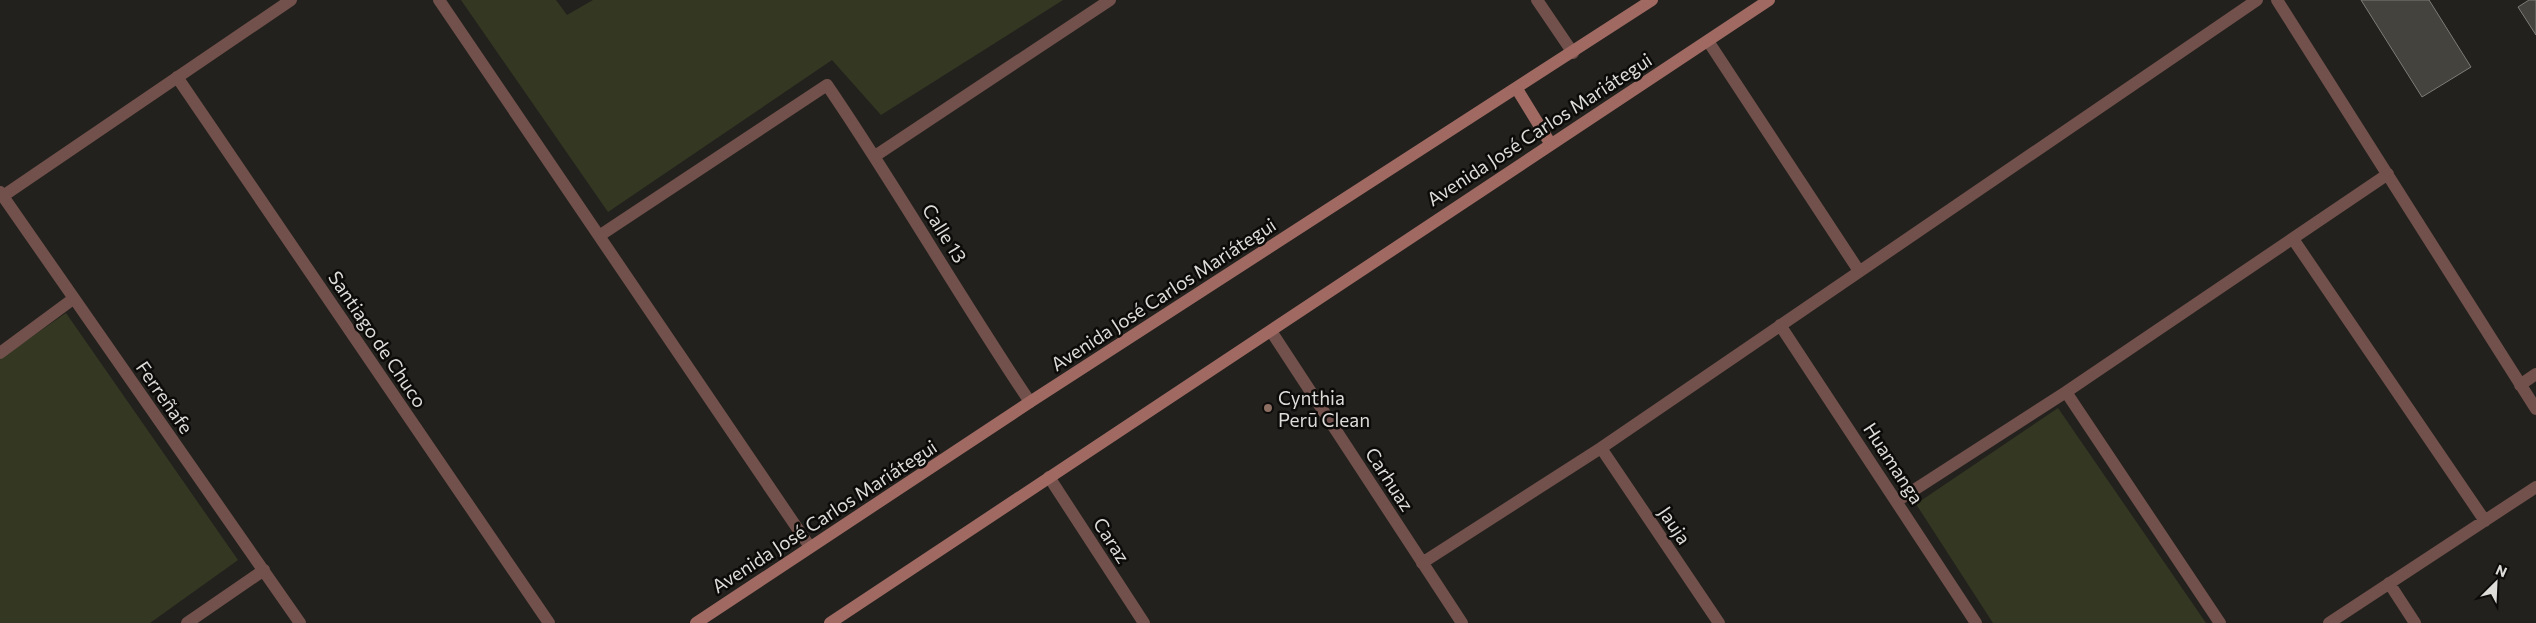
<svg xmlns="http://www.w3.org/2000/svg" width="2536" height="623" font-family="Commissioner,sans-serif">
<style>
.green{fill:#343822}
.building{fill:#45433e;stroke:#7e7c77}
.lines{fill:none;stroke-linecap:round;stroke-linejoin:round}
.minor{stroke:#72514c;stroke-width:12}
.secondary{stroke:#a06a63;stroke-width:12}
.education-dot{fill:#8d6e63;stroke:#0c0b09;stroke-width:2}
.labels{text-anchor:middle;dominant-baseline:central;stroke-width:5;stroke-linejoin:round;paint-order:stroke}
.street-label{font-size:19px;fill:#dddcd9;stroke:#0c0b09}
.poi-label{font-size:19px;fill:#dddcd9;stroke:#0c0b09;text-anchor:start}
</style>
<rect width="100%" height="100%" fill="#23211d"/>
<path class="green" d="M461,0H556L567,15L593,0H1063L881,115L832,60L608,212Z
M66,313L238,560L150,623H0V359Z
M2058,408L2206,623H1993L1916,504Z"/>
<path class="building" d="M2361,0H2429L2471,67L2422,97Z
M2529,0H2536V35L2518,7Z"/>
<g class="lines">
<path class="minor" d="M439,0L810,547
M1537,0L1573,53
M2277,0L2536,409
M1708,41L1859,271
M177,77L549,623
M875,156L1110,0
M0,192L300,623
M3,196L291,0
M599,236L827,85C898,189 960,298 1030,402
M2293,239L2485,521
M1780,325L1976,623
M1271,331L1462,623
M0,353L73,299
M2520,385L2536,374
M2066,392L2220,623
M1601,448L1719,623
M1049,477L1144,623
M1897,501L2066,392L2388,174
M1422,563L1601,448L2257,0
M2389,583L2415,623
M187,623L264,570
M2329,623L2536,487"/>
<path class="secondary" d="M1517,89L1550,143
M696,623L1030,402L1652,0
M830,623L1769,0"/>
</g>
<circle class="education-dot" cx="1268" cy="408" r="5"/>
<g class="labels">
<g class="street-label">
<text transform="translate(1539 129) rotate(-33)">Avenida José Carlos Mariátegui</text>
<text transform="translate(945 233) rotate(58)">Calle 13</text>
<text transform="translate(1163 294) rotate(-33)">Avenida José Carlos Mariátegui</text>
<text transform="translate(378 339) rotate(56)">Santiago de Chuco</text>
<text transform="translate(165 397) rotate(55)">Ferreñafe</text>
<text transform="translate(1894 463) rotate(57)">Huamanga</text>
<text transform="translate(1390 479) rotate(57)">Carhuaz</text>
<text transform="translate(824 516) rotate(-33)">Avenida José Carlos Mariátegui</text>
<text transform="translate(1675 525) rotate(56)">Jauja</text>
<text transform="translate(1112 540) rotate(57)">Caraz</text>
</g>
<g class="poi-label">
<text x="1278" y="397">Cynthia<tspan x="1278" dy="22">Perū Clean</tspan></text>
</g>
</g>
<g transform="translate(2496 583) rotate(24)" stroke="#0c0b09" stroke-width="4" paint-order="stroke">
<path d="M0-4L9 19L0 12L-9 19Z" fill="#dddcd9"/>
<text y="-8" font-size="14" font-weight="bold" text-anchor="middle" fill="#dddcd9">N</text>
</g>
</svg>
